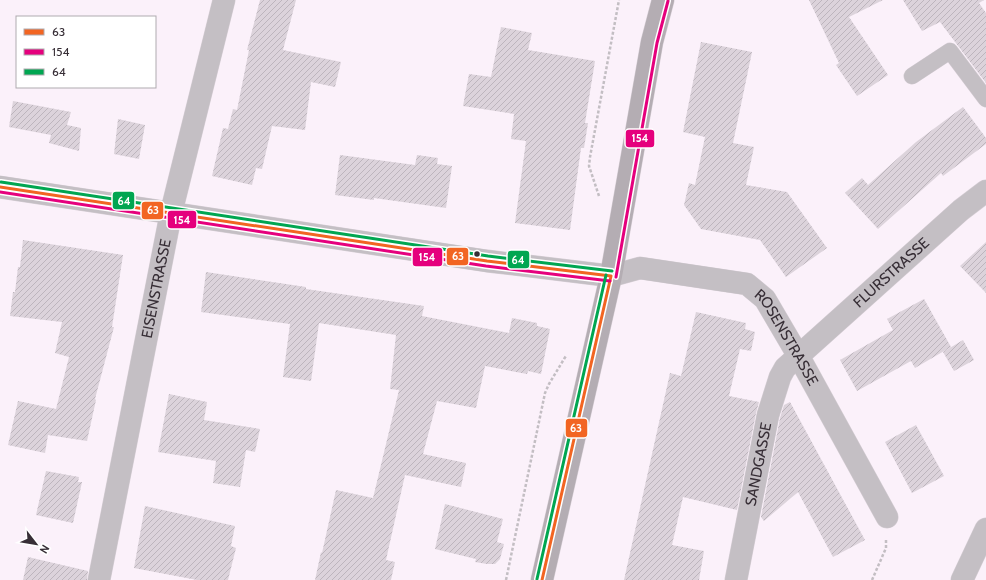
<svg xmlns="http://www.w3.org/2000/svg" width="986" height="580" font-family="Cabin,sans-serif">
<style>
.building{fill:url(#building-hatch)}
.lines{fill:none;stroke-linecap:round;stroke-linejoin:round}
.service-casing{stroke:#d7cfd6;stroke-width:17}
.minor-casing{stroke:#d7cfd6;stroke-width:23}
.primary-casing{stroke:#d7cfd6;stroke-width:23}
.path{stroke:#c3bec3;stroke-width:2.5;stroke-dasharray:3 2;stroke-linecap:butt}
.service{stroke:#c4bfc4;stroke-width:16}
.minor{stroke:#c4bfc4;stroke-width:22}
.primary{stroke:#b4adb3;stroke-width:22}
.bus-1-casing{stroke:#fff;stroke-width:6}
.bus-2-casing{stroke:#fff;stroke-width:6}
.bus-3-casing{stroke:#fff;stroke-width:6}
.bus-1{stroke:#f26522;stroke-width:3}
.bus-2{stroke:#e5007d;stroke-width:3}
.bus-3{stroke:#00a651;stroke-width:3}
.bus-dot{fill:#372e36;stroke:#fff;stroke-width:1.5}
.labels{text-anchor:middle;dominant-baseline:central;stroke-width:3;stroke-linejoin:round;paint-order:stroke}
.street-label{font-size:15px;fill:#372e36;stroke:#fff}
.line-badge{stroke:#fff;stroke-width:1.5}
.badge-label{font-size:11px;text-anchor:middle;font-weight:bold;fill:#fff}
</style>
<defs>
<pattern id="building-hatch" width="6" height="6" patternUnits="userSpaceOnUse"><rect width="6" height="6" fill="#dcd3db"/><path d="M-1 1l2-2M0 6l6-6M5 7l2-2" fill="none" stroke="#bdb5bd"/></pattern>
</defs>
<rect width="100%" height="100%" fill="#fbf1fa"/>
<path class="building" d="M260,0H296L283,50L341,62L335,87L311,82L305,130L272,126L262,169L256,168L252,185L212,176L223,128L228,129L233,109L237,110L249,50H247Z
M809,0H883L849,17L888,75L857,96L836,65L839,63Z
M903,0H984L979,3L986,13V83L940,22L922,31Z
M501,27L532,33L528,50L595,61L585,123H588L584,148H581L570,230L515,223L526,141L511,139L514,114L463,106L469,74L491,77Z
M701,42L752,52L733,143L754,147L746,185L787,192L827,248L786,277L760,240L701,229L684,205L689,183L695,185L705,137L683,132Z
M13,101L71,112L67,125L81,128L79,151L49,143L51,135L9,127Z
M963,107L986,138V144L943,176L941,173L878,229L845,193L862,178L868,185L916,142Z
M118,119L145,125L139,159L114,154Z
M340,155L415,165L417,155L438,158L437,164L452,166L446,208L374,198V200L335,195Z
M23,240L123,255L112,327H114L95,399L96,400L87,441L48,435L45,453L8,445L18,401L56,409L69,357L55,353L62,322L10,316L13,292H15L18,267H20Z
M986,242V293L960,266Z
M206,272L306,287V289L424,306L422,316L509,333L512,318L537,323V326L550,329L541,374L528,371L527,374L485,366L476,408L437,401L423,454L466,463L461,487L405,475L386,560L395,562L391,580H315L321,552L322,553L336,490L373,498L399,390L390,389L396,335L319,323L311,381L283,377L290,324L201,312Z
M924,299L951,347L915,368L911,361L857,391L840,360L893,330L887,319Z
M696,312L746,323L745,329L755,332L751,351L740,349L729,396L759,402L756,413L737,510L683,497L672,545L704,551L699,580H624L670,373L681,376Z
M963,340L974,360L954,371L943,352Z
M169,394L207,402L204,420L260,429L255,452L246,450L240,487L213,483L216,461L158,452Z
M790,402L865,540L833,557L798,492L764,521L761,517L780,418L784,405Z
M916,425L944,476L912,493L885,442Z
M46,471L79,477L78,482H82L73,523L36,515Z
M445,504L503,519L497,542L504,544L500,559L495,564H487L475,562L476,559L435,549Z
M145,506L235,526L231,546L236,548L228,580H197L134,568Z
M28,557L88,571L87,580H23Z"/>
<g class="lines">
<g class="service-casing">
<path id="service" d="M912,76L950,51L986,99"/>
</g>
<g class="minor-casing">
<g id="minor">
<path id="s1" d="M0,187L487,261L611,276L640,268L747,284L765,299L799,357L887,517"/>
<path id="s2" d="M99,580L171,213L224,0"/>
<path id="s3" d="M736,580L768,415L780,377L785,368L961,210L986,191"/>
<path d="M962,580L986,529"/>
</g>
</g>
<g class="primary-casing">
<path id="primary" d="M542,580L611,276L652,42L663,0"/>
</g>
<path class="path" d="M599,196L589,166L590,157L619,0
M506,580L545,393L549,384L564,359L566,356
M872,580L886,548V540"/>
<use href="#service" class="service"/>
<use href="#minor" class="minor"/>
<use href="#primary" class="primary"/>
<g class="bus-1-casing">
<path id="bus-1" d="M0,187L487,261L611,276
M542,580L611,276"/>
</g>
<g class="bus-2-casing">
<path id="bus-2" d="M0,192L486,266L610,281
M616,277L657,43L668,1"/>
</g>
<g class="bus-3-casing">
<path id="bus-3" d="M1,182L488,256L612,271
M537,579L606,275"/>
</g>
<use href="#bus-1" class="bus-1"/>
<use href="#bus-2" class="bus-2"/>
<use href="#bus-3" class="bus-3"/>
</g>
<circle class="bus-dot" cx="477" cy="254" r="3.5"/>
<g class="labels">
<g class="street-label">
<text stroke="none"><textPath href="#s3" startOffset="361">FLURSTRASSE</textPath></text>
<text stroke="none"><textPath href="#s2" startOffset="297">EISENSTRASSE</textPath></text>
<text stroke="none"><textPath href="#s1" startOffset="823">ROSENSTRASSE</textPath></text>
<text stroke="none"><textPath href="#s3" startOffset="118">SANDGASSE</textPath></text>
</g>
</g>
<g class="line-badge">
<rect x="625" y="129" width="30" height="19" rx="4" fill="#e5007d"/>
<rect x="112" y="191" width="23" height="19" rx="4" fill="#00a651"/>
<rect x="141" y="201" width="23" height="19" rx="4" fill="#f26522"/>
<rect x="167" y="210" width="30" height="19" rx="4" fill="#e5007d"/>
<rect x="446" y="247" width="23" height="19" rx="4" fill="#f26522"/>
<rect x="412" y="247" width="31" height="20" rx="4" fill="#e5007d"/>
<rect x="507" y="250" width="23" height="19" rx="4" fill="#00a651"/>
<rect x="565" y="418" width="23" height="20" rx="4" fill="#f26522"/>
</g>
<g class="badge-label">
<text x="640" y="142">154</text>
<text x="124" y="205">64</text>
<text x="153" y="214">63</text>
<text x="182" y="224">154</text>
<text x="458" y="260">63</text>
<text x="427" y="261">154</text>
<text x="518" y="264">64</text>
<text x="576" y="432">63</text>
</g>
<rect x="16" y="16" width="140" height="72" fill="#ffffff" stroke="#afabaf"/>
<rect x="24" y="29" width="20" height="6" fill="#f26522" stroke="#afabaf"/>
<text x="52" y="36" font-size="12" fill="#372e36">63</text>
<rect x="24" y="49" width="20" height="6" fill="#e5007d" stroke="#afabaf"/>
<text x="52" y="56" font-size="12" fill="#372e36">154</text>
<rect x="24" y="69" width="20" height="6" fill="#00a651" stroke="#afabaf"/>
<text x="52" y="76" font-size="12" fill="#372e36">64</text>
<g transform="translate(36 544) rotate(121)" stroke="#ffffff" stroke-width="3" paint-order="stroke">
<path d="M0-3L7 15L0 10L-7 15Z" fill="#372e36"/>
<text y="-6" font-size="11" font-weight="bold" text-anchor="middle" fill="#372e36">N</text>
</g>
</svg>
